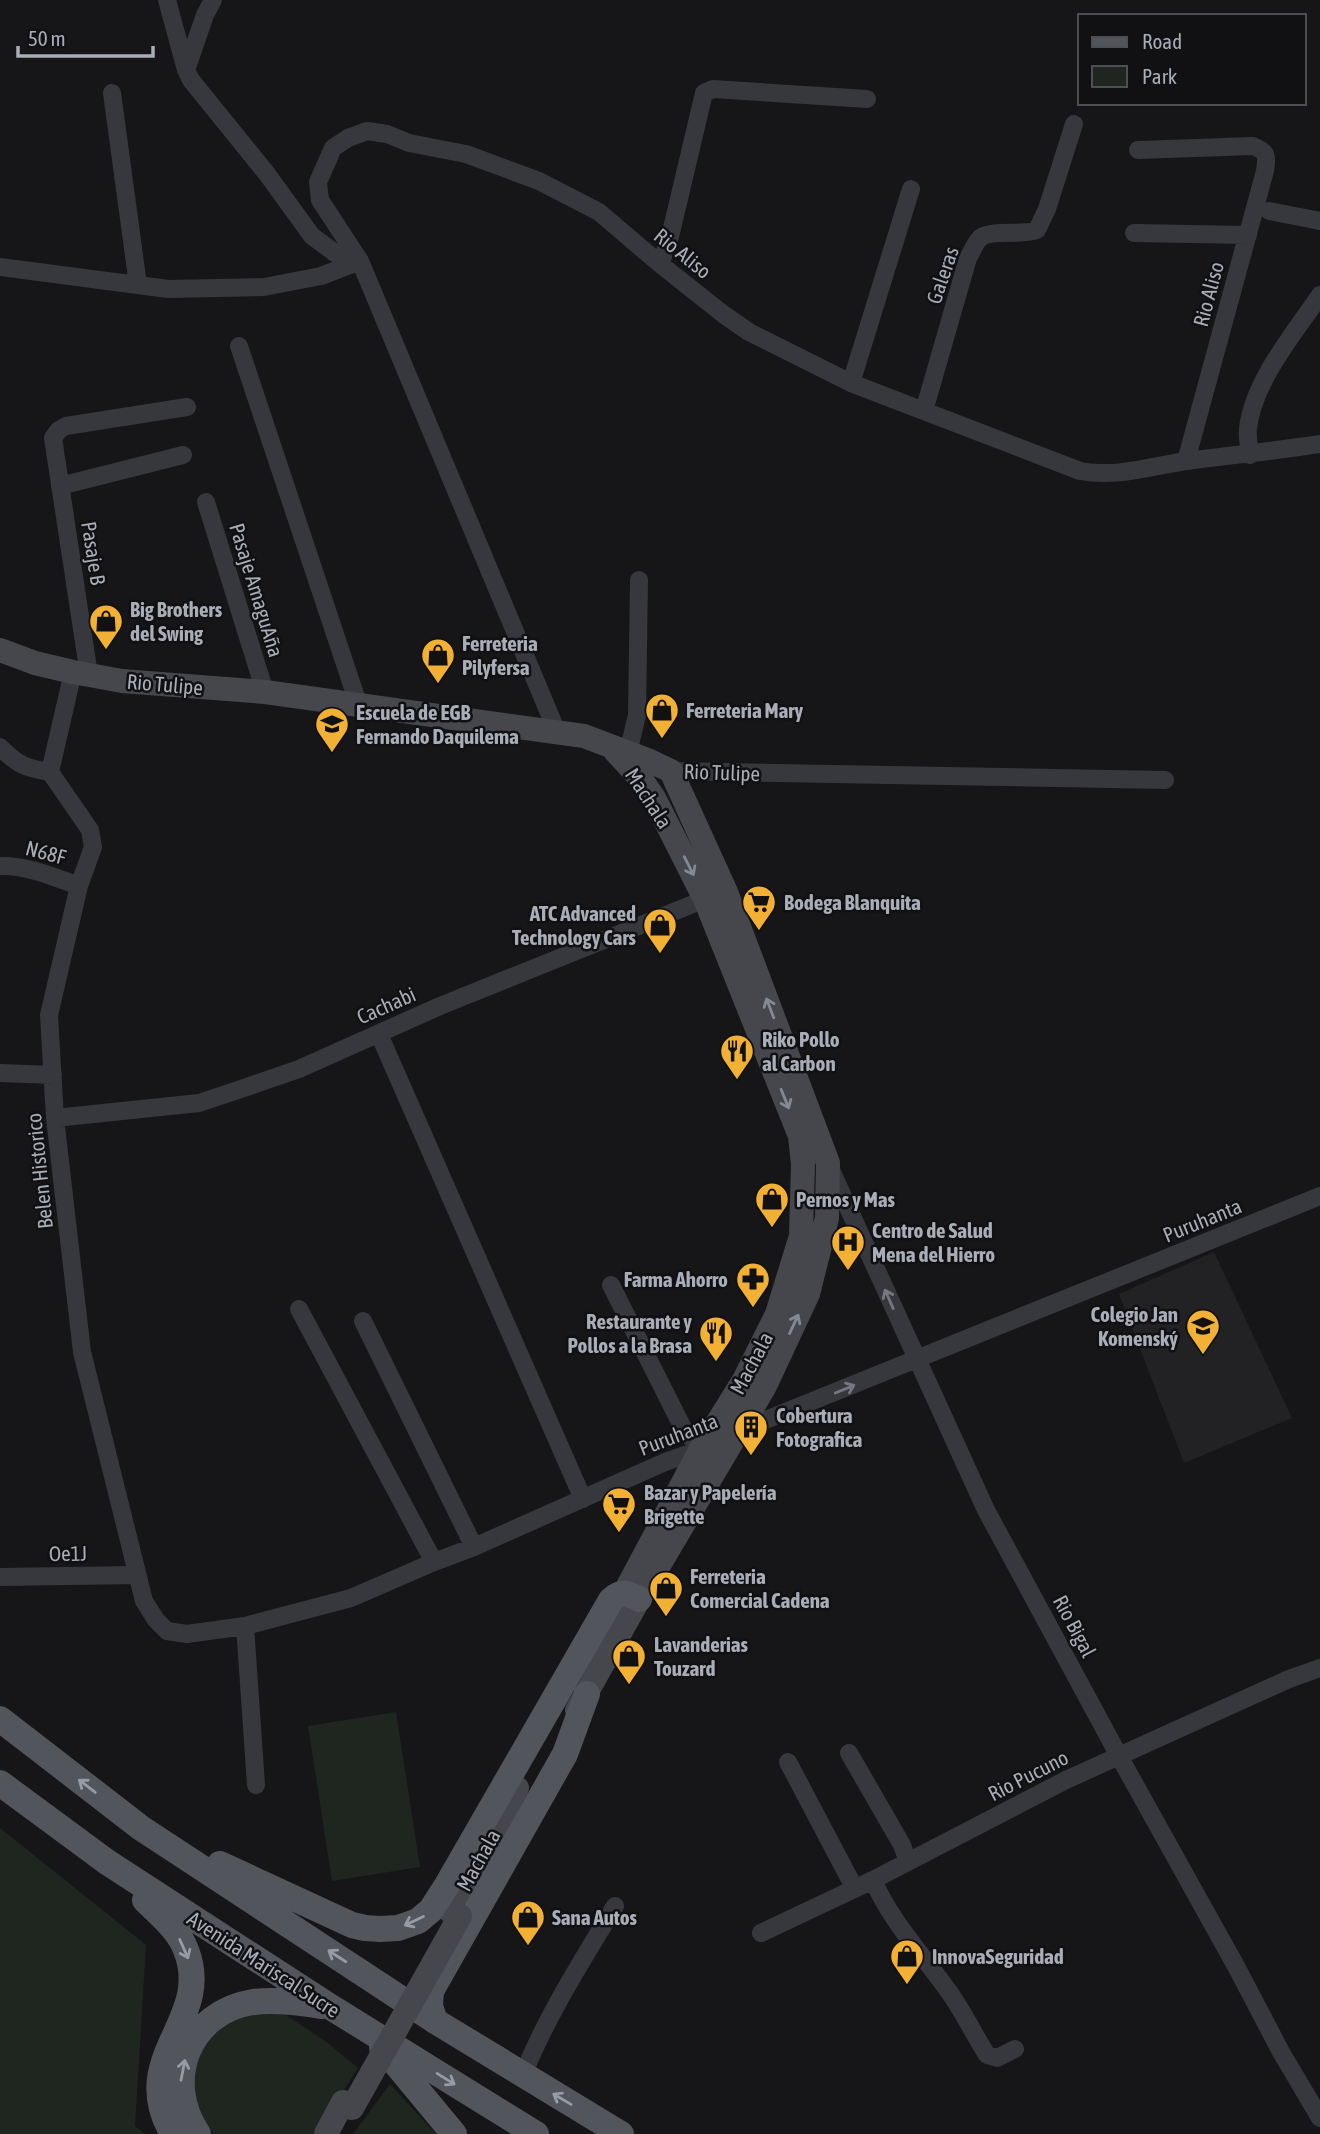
<svg xmlns="http://www.w3.org/2000/svg" width="1320" height="2134" font-family="'Asap Condensed',sans-serif">
<style>
.built{fill:#222225}
.green{fill:#1e261f}
.lines{fill:none;stroke-linecap:round;stroke-linejoin:round}
.street{stroke:#37383d;stroke-width:18}
.secondary{stroke:#45474d;stroke-width:24}
.primary{stroke:#53555c;stroke-width:26}
.secondary-bridge{stroke:#45474d;stroke-width:24}
.oneway{stroke:#858993}
.oneway2{stroke:#757881}
.oneway3{stroke:#979ba6}
.labels{text-anchor:middle;dominant-baseline:central;stroke-width:5;stroke-linejoin:round;paint-order:stroke}
.street-label{font-size:21px;fill:#a8adb8;stroke:#111113}
.poi-label{font-size:21px;font-weight:bold;fill:#a8adb8;stroke:#111113;text-anchor:start}
</style>
<rect width="100%" height="100%" fill="#161618"/>
<path class="built" d="M1214,1252L1292,1418L1184,1463L1119,1294Z"/>
<path class="green" d="M396,1712L420,1867L332,1881L308,1726Z
M0,1828L146,1945L135,2126L145,2134H0Z
M241,2011L282,2012L328,2043L358,2068L330,2112L312,2134H214C191,2113 188,2072 205,2046C214,2032 229,2022 241,2011Z
M390,2084L436,2134H353Z"/>
<g class="lines">
<path class="street" d="M167,0L186,70L191,80L267,174L312,236L335,253L353,261H360
M186,70L205,15L213,0
M112,93L138,285
M1138,150L1253,146C1268,152 1267,156 1265,171L1186,461
M1269,211L1320,221
M1134,233L1248,235
M660,264L669,241L704,93L713,89L867,99
M0,267L168,289L264,287L321,276L360,261
M239,346L359,706
M851,383L911,189
M924,411L968,258C972,252 975,243 980,238C991,229 1022,236 1037,230L1047,209L1074,124
M1250,455C1249,446 1247,436 1248,428C1254,380 1294,334 1320,295
M60,486L183,455
M206,502L265,692
M89,675L53,438L59,430L66,426L187,407
M557,732L360,261L320,200L318,182L333,148L348,138L367,131L387,134L409,143L466,154L539,181L599,212L660,264L723,314L749,332L851,383L1080,471C1117,478 1151,466 1187,461C1231,455 1276,451 1320,444
M0,747C18,765 25,768 50,772L90,830L93,847L79,886L49,1015L55,1118L82,1352L144,1601L156,1620L167,1631L187,1634L245,1626L351,1598L434,1562L474,1547L665,1462L705,1448
M628,753L637,715L639,580
M671,771L1165,780
M50,772L73,672
M0,866C26,865 54,877 79,886
M379,1034L583,1499
M0,1073L53,1075
M55,1118L199,1103L244,1088L299,1069L440,1006L713,896
M831,1170L986,1510L1119,1756L1237,1968L1281,2052L1320,2118
M611,1285L684,1430L701,1449
M299,1309L434,1562
M363,1321L474,1547
M737,1435L763,1421L1320,1196
M0,1577L137,1575
M245,1626L256,1785
M849,1753L902,1845L908,1862
M788,1762L855,1889
M873,1880C891,1921 921,1953 947,1989C962,2009 973,2033 987,2055L997,2058L1015,2049
M761,1933L873,1880L1066,1780L1289,1679L1320,1668
M523,2075C547,2015 582,1961 615,1906"/>
<path class="secondary" d="M0,650L35,663L73,672L122,681L265,692L584,736L650,761L671,771L726,892L828,1163L827,1218L808,1294L765,1386L639,1599L577,1710
M615,751L641,779L654,798L705,899L800,1136L803,1164L801,1236L777,1314L744,1380L701,1449L626,1590
M450,1911L517,1788
M326,2134L343,2102"/>
<path class="primary" d="M0,1719L141,1828L435,2021L621,2134
M0,1783L107,1862L329,2006L536,2134
M220,1864L352,1925L365,1928L380,1929L398,1928L418,1921L431,1910L447,1885L611,1600C622,1590 627,1593 639,1599
M145,1900C160,1915 179,1930 186,1950C214,2021 127,2057 173,2134
M435,2021L430,2006L431,1991L565,1754L587,1694
M382,2047L454,2134
M198,2134C162,2081 188,2012 253,2002C276,1999 301,2003 323,2006"/>
<path class="secondary-bridge" d="M352,2108L460,1916"/>
</g>
<defs><path id="oneway-shaft" d="M-6 0H5M1.5-3L5.5 0L1.5 3" fill="none" stroke-width="1.6" stroke-linecap="round" stroke-linejoin="round" transform="scale(1.75)"/></defs>
<g class="oneway">
<use href="#oneway-shaft" transform="translate(689 866) rotate(63)"/>
<use href="#oneway-shaft" transform="translate(770 1008) rotate(-111)"/>
<use href="#oneway-shaft" transform="translate(785 1099) rotate(68)"/>
<use href="#oneway-shaft" transform="translate(794 1324) rotate(-65)"/>
</g>
<g class="oneway2">
<use href="#oneway-shaft" transform="translate(889 1299) rotate(-114)"/>
<use href="#oneway-shaft" transform="translate(845 1389) rotate(-22)"/>
</g>
<g class="oneway3">
<use href="#oneway-shaft" transform="translate(87 1786) rotate(-142)"/>
<use href="#oneway-shaft" transform="translate(414 1921) rotate(154)"/>
<use href="#oneway-shaft" transform="translate(184 1949) rotate(66)"/>
<use href="#oneway-shaft" transform="translate(337 1956) rotate(-147)"/>
<use href="#oneway-shaft" transform="translate(183 2070) rotate(-79)"/>
<use href="#oneway-shaft" transform="translate(446 2079) rotate(32)"/>
<use href="#oneway-shaft" transform="translate(562 2099) rotate(-149)"/>
</g>
<defs>
<g id="shop-pin" transform="scale(1.75)"><path d="M0 17L-7.5 6A9.5 9.5 0 1 1 7.5 6Z" fill="#f2b134" stroke="#111113"/><path d="M-5-2.5h2.3a2.7 3.5 0 0 1 5.4 0H5L5.5 6h-11ZM-1.5-2.5h3a1.5 2.3 0 0 0-3 0Z" fill="#111"/></g>
<g id="school-pin" transform="scale(1.75)"><path d="M0 17L-7.5 6A9.5 9.5 0 1 1 7.5 6Z" fill="#f2b134" stroke="#111113"/><path d="M0-5L7-2L0 1L-7-2ZM-4 1L0 2.5L4 1V4Q0 6-4 4Z" fill="#111"/></g>
<g id="supermarket-pin" transform="scale(1.75)"><path d="M0 17L-7.5 6A9.5 9.5 0 1 1 7.5 6Z" fill="#f2b134" stroke="#111113"/><path d="M-6-5.5h2.5l.6 2H6L4.5 2H-2.5L-4.4-4H-6ZM-1.5 3.2a1.3 1.3 0 1 0 .1 0ZM3 3.2a1.3 1.3 0 1 0 .1 0Z" fill="#111"/></g>
<g id="restaurant-pin" transform="scale(1.75)"><path d="M0 17L-7.5 6A9.5 9.5 0 1 1 7.5 6Z" fill="#f2b134" stroke="#111113"/><path d="M-5-6h1v4h1v-4h1v4h1v-4h1v5L-1.5 .5V6h-2V.5L-5-1ZM5-6V6H3V1.5H1.5Q1.5-4 5-6Z" fill="#111"/></g>
<g id="hospital-pin" transform="scale(1.75)"><path d="M0 17L-7.5 6A9.5 9.5 0 1 1 7.5 6Z" fill="#f2b134" stroke="#111113"/><path d="M-5-5h3v3.5h4V-5h3V5h-3V1.5h-4V5h-3Z" fill="#111"/></g>
<g id="pharmacy-pin" transform="scale(1.75)"><path d="M0 17L-7.5 6A9.5 9.5 0 1 1 7.5 6Z" fill="#f2b134" stroke="#111113"/><path d="M-2-6h4v4h4v4h-4v4h-4v-4h-4v-4h4Z" fill="#111"/></g>
<g id="building-pin" transform="scale(1.75)"><path d="M0 17L-7.5 6A9.5 9.5 0 1 1 7.5 6Z" fill="#f2b134" stroke="#111113"/><path d="M-4-6H4V6H1V3H-1V6H-4ZM-2.5-4.3h1.7v1.8h-1.7ZM.8-4.3h1.7v1.8H.8ZM-2.5-1h1.7V.8h-1.7ZM.8-1h1.7V.8H.8Z" fill="#111"/></g>
</defs>
<g fill-rule="evenodd">
<use href="#shop-pin" x="106" y="621"/>
<use href="#shop-pin" x="438" y="655"/>
<use href="#shop-pin" x="662" y="710"/>
<use href="#school-pin" x="332" y="724"/>
<use href="#supermarket-pin" x="759" y="902"/>
<use href="#shop-pin" x="660" y="925"/>
<use href="#restaurant-pin" x="737" y="1051"/>
<use href="#shop-pin" x="772" y="1199"/>
<use href="#hospital-pin" x="848" y="1242"/>
<use href="#pharmacy-pin" x="753" y="1279"/>
<use href="#school-pin" x="1203" y="1326"/>
<use href="#restaurant-pin" x="716" y="1333"/>
<use href="#building-pin" x="751" y="1427"/>
<use href="#supermarket-pin" x="619" y="1504"/>
<use href="#shop-pin" x="666" y="1588"/>
<use href="#shop-pin" x="629" y="1656"/>
<use href="#shop-pin" x="528" y="1917"/>
<use href="#shop-pin" x="907" y="1956"/>
</g>
<g class="labels">
<g class="street-label">
<text transform="translate(683 253) rotate(39)">Rio Aliso</text>
<text transform="translate(942 275) rotate(-71)">Galeras</text>
<text transform="translate(1208 294) rotate(-75)">Rio Aliso</text>
<text transform="translate(94 553) rotate(81)">Pasaje B</text>
<text transform="translate(257 590) rotate(73)">Pasaje AmaguAña</text>
<text transform="translate(165 684) rotate(5)">Rio Tulipe</text>
<text transform="translate(722 772) rotate(2)">Rio Tulipe</text>
<text transform="translate(649 798) rotate(57)">Machala</text>
<text transform="translate(46 852) rotate(15)">N68F</text>
<text transform="translate(386 1005) rotate(-24)">Cachabi</text>
<text transform="translate(39 1171) rotate(-96)">Belen Historico</text>
<text transform="translate(1202 1220) rotate(-22)">Puruhanta</text>
<text transform="translate(751 1363) rotate(-62)">Machala</text>
<text transform="translate(678 1434) rotate(-21)">Puruhanta</text>
<text transform="translate(68 1553) rotate(-1)">Oe1J</text>
<text transform="translate(1075 1626) rotate(62)">Rio Bigal</text>
<text transform="translate(1028 1775) rotate(-27)">Rio Pucuno</text>
<text transform="translate(478 1860) rotate(-61)">Machala</text>
<text transform="translate(264 1964) rotate(33)">Avenida Mariscal Sucre</text>
</g>
<g class="poi-label">
<text x="130" y="609">Big Brothers<tspan x="130" dy="24">del Swing</tspan></text>
<text x="462" y="643">Ferreteria<tspan x="462" dy="24">Pilyfersa</tspan></text>
<text x="686" y="710">Ferreteria Mary</text>
<text x="356" y="712">Escuela de EGB<tspan x="356" dy="24">Fernando Daquilema</tspan></text>
<text x="784" y="902">Bodega Blanquita</text>
<text x="636" y="913" text-anchor="end">ATC Advanced<tspan x="636" dy="24">Technology Cars</tspan></text>
<text x="762" y="1039">Riko Pollo<tspan x="762" dy="24">al Carbon</tspan></text>
<text x="796" y="1199">Pernos y Mas</text>
<text x="872" y="1230">Centro de Salud<tspan x="872" dy="24">Mena del Hierro</tspan></text>
<text x="728" y="1279" text-anchor="end">Farma Ahorro</text>
<text x="1178" y="1314" text-anchor="end">Colegio Jan<tspan x="1178" dy="24">Komenský</tspan></text>
<text x="692" y="1321" text-anchor="end">Restaurante y<tspan x="692" dy="24">Pollos a la Brasa</tspan></text>
<text x="776" y="1415">Cobertura<tspan x="776" dy="24">Fotografica</tspan></text>
<text x="644" y="1492">Bazar y Papelería<tspan x="644" dy="24">Brigette</tspan></text>
<text x="690" y="1576">Ferreteria<tspan x="690" dy="24">Comercial Cadena</tspan></text>
<text x="654" y="1644">Lavanderias<tspan x="654" dy="24">Touzard</tspan></text>
<text x="552" y="1917">Sana Autos</text>
<text x="932" y="1956">InnovaSeguridad</text>
</g>
</g>
<rect x="1078" y="14" width="228" height="91" fill="#111113" stroke="#4d4f55" stroke-width="2"/>
<rect x="1092" y="37" width="35" height="10" fill="#53555c" stroke="#4d4f55" stroke-width="2"/>
<text x="1142" y="49" font-size="21" fill="#a8adb8">Road</text>
<rect x="1092" y="66" width="35" height="21" fill="#1e261f" stroke="#4d4f55" stroke-width="2"/>
<text x="1142" y="84" font-size="21" fill="#a8adb8">Park</text>
<path d="M18 46v10h135v-10" fill="none" stroke="#a8adb8" stroke-width="3.5"/>
<text x="28" y="46" font-size="21" fill="#a8adb8" stroke="#111113" stroke-width="5" paint-order="stroke">50 m</text>
</svg>
